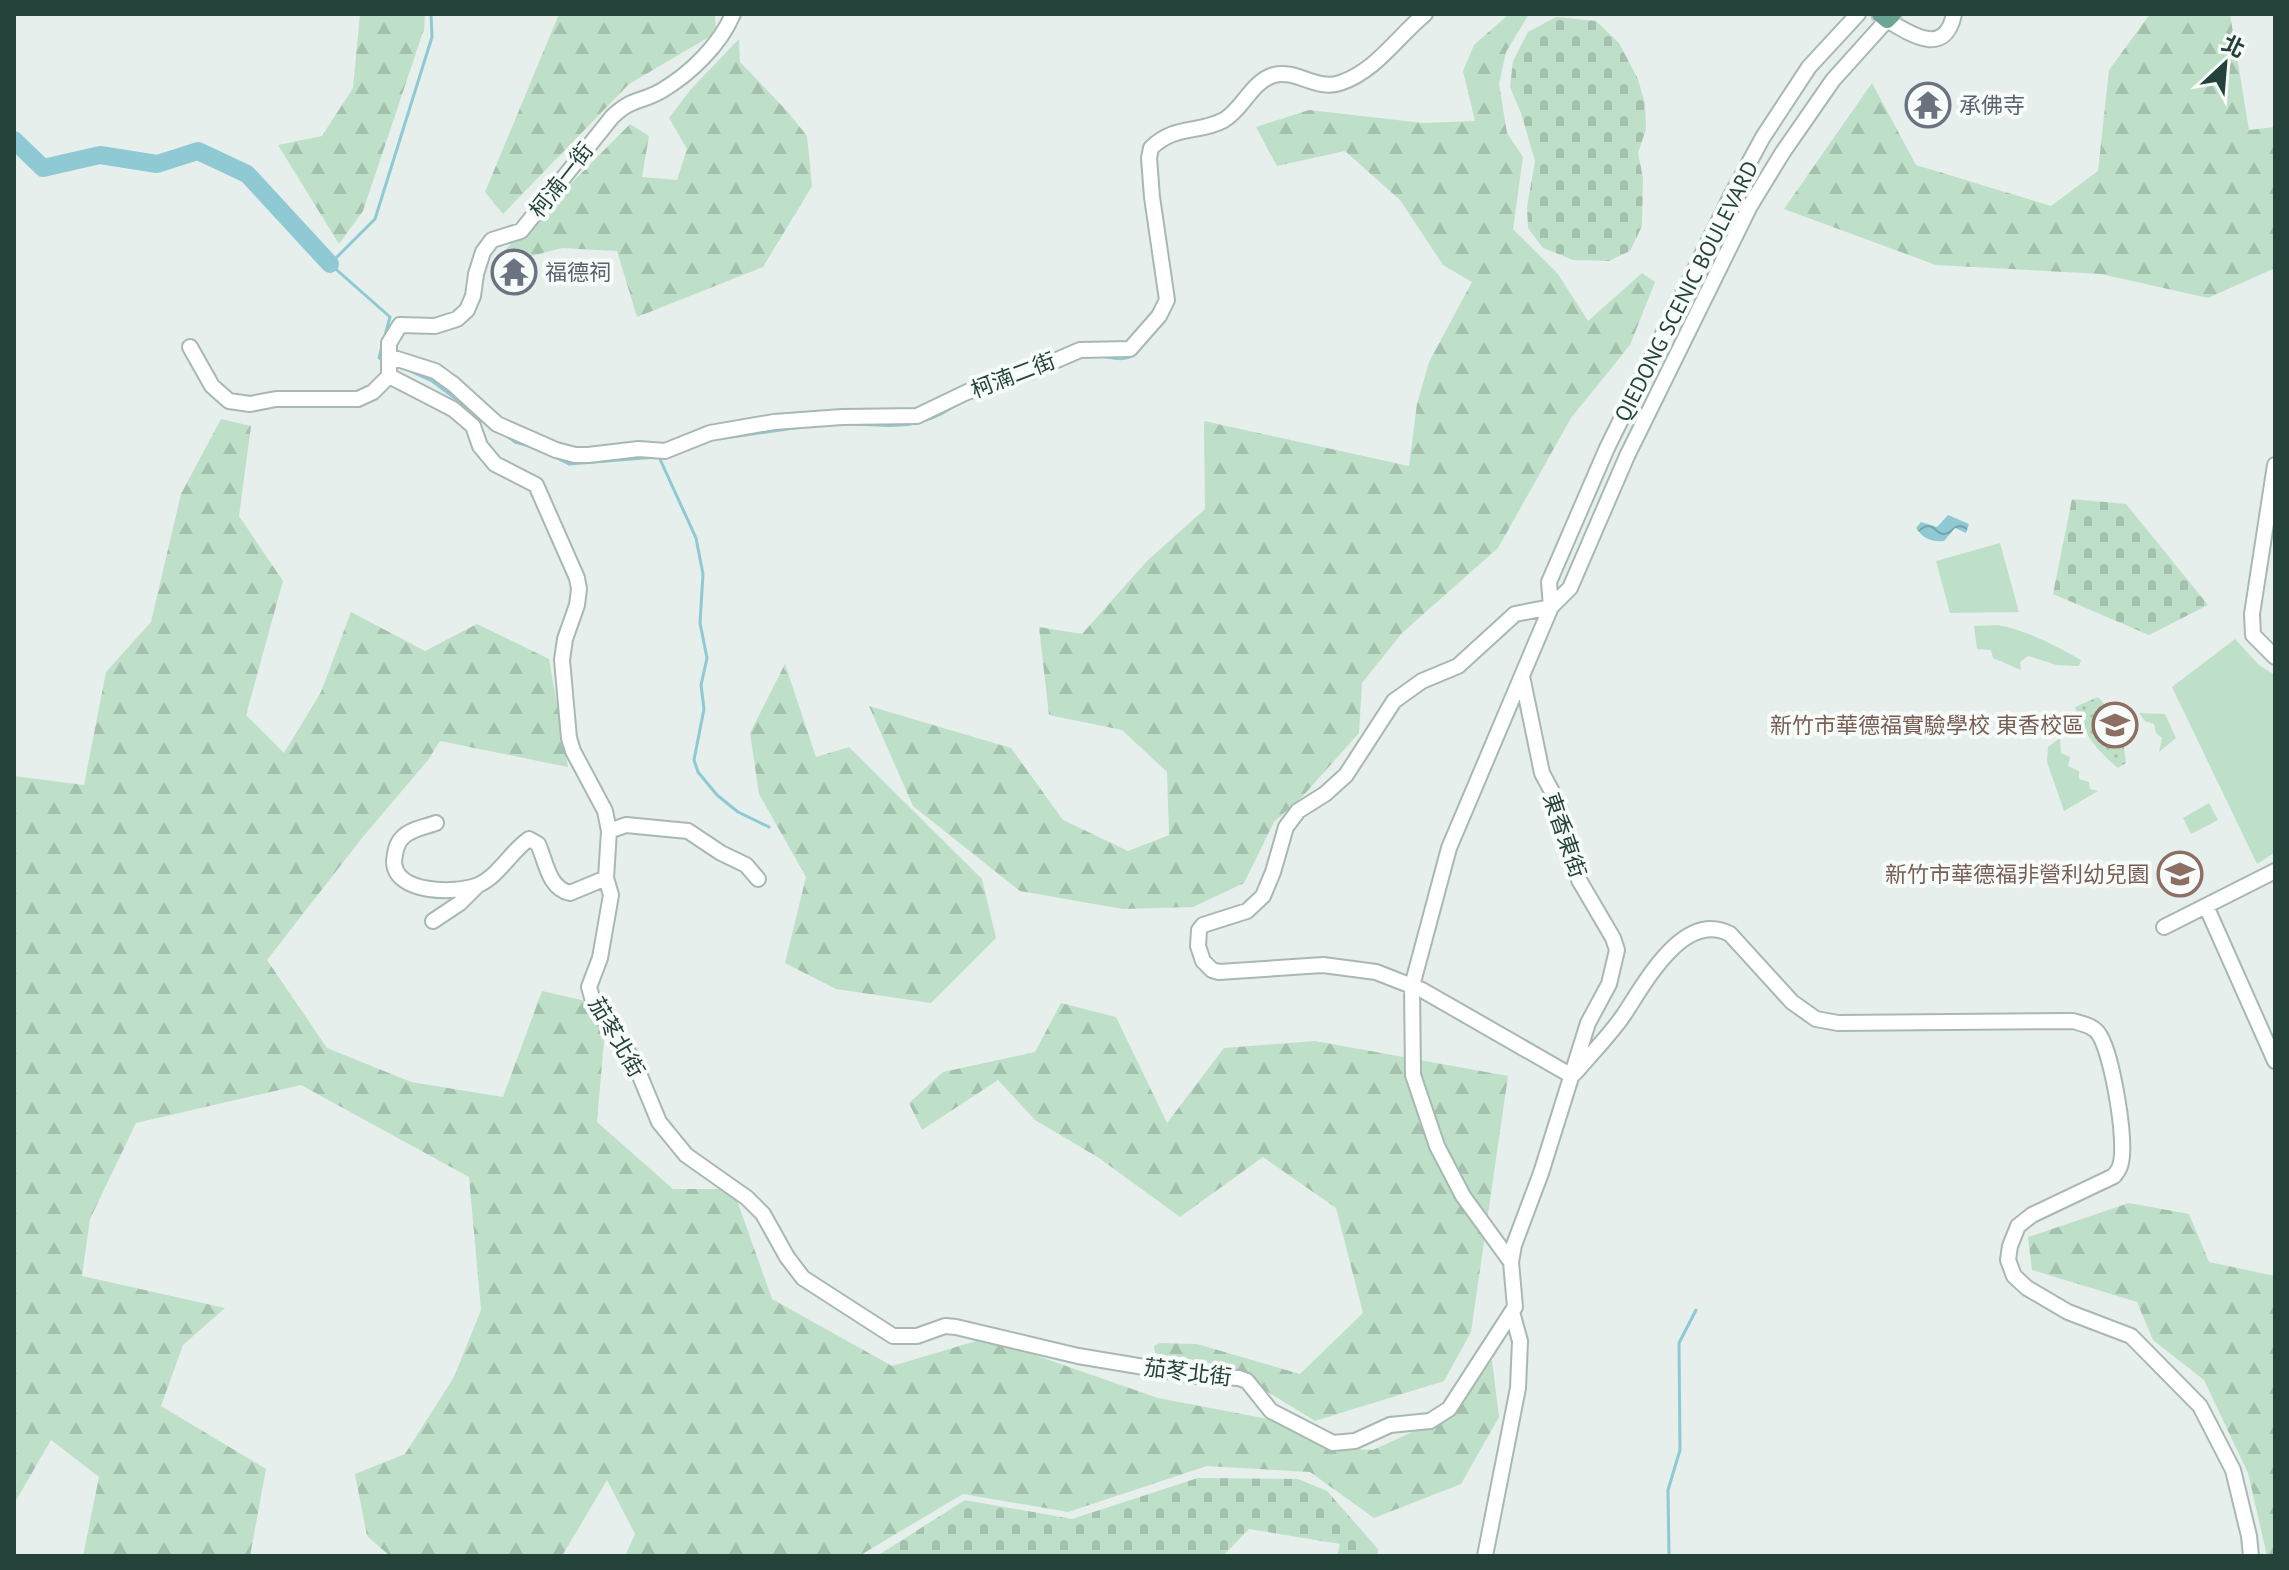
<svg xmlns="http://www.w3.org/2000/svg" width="2289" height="1570" font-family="'PT Sans','Noto Sans TC',sans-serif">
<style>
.green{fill:#bfe0c8}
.forest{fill:url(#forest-firs)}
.cemetery{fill:url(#cemetery-stones)}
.garden{fill:url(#garden-dots)}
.water{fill:url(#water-waves)}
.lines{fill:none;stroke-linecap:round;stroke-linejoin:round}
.stream{stroke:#8ec9d4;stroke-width:3}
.river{stroke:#8ec9d4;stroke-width:18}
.minor-casing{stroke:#a8b8b2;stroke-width:18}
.major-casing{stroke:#c2cac8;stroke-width:20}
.minor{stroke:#fff;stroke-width:14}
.major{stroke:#6aa596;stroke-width:16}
.labels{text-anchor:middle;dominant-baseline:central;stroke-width:8;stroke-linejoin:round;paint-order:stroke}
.worship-label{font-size:22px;fill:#5b616d;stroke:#f7fbf9;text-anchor:start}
.street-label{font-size:22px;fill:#24423a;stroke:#f7fbf9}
.education-label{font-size:22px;fill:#785e54;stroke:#f7fbf9;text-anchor:end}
</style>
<defs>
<pattern id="forest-firs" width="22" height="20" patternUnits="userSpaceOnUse" patternTransform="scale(2)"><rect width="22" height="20" fill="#bfe0c8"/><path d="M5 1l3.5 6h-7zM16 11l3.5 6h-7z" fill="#a4c1ad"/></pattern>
<pattern id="cemetery-stones" width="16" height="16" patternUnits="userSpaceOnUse" patternTransform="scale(2)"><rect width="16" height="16" fill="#bfe0c8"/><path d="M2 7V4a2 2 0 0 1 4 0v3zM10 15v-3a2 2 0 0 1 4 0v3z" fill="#a4c1ad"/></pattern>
<pattern id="garden-dots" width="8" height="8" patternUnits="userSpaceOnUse" patternTransform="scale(2)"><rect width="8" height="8" fill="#bfe0c8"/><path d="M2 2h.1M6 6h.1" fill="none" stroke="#a4c1ad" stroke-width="1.8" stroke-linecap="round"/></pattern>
<pattern id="water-waves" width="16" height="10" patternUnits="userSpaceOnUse" patternTransform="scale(2)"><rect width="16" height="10" fill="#8ec9d4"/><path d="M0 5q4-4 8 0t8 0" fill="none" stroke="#74a5ad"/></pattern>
</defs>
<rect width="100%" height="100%" fill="#e6efeb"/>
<path class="green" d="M2000,543L2019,612L1950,613L1936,561Z
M1998,625C2029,631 2054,645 2081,660L2079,666L2057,665L2028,656L2020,662L2021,670L1993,658L1991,650L1977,649L1974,626Z
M2235,639L2259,665L2275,675V852L2257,864L2172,687Z
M2139,713L2165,714L2176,738L2159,752L2162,738L2156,733L2154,724L2145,721Z
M2060,738L2061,753L2070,757L2068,766L2079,771V779L2089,782L2090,789L2098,791L2064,811L2047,762L2048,747Z
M2209,803L2218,820L2191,834L2183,818Z"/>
<path class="forest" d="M360,14H425L424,29L363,211L339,244L278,145L322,136L353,88Z
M559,14H715L716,33L629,84L503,214L485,192Z
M1509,14H1529L1506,52L1499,84L1507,133L1523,157L1513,229L1558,274L1588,321L1642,273L1655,282L1630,345L1571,418L1498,548L1402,633L1362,683L1359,733L1301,798L1274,822L1244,883L1193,907L1123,909L1020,891L913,806L869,706L1011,748L1063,820L1128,851L1169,835L1167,772L1122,730L1049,715L1039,627L1082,634L1147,561L1205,509L1204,421L1409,466L1417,404L1429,362L1472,282L1443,265L1400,200L1345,151L1277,166L1256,127L1309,110L1423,123L1475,121L1463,71L1474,45Z
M2150,14H2230L2249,130L2275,127V268L2208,298L2101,274L1936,265L1784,209L1872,83L1916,165L2051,206L2098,171L2109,70Z
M739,39L740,62L787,111L807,136L812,186L763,267L637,317L617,251L562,248L516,260L506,249L630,124L649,136L642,177L677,180L687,149L669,118L691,89Z
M221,419L251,426L239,516L283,581L246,715L284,753L321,692L351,612L425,651L477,624L549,659L568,767L440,741L428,760L362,838L267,960L327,1048L411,1082L503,1097L542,991L607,1006L597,1122L673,1189H733L772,1299L892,1366L986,1338L1158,1398L1268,1419L1329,1448L1373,1450L1445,1417L1492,1360L1499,1417L1461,1484L1374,1518L1310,1472L1207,1466L1068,1512L963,1494L859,1556H625L635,1534L607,1480L562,1556H390L367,1536L355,1474L405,1454L454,1377L481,1310L469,1177L301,1085L136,1123L90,1219L82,1276L225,1308L183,1345L161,1406L266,1469L250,1556H83L99,1477L51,1440L14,1504V776L84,785L106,672L151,622L181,494Z
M785,664L816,757L849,747L982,879L996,938L931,1003L836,989L785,963L806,877L759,794L750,733Z
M1061,1003L1116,1017L1167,1123L1224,1048L1315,1041L1508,1076L1471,1332L1444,1381L1315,1421L1226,1366L1155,1353L1154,1346L1160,1343L1197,1344L1300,1374L1363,1313L1336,1208L1263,1157L1180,1217L1099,1158L1035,1120L998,1080L922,1130L909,1103L943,1072L1035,1052Z
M2129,1203L2189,1214L2209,1262L2275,1276V1556H2267L2248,1473L2204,1380L2153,1340L2137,1302L2032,1270L2028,1237Z"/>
<path class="cemetery" d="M1556,17L1596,21L1619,43L1638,79L1645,104L1646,129L1638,153L1643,178L1642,226L1630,251L1609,261L1573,260L1543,248L1528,228L1527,207L1535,161L1521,113L1510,87L1513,61L1528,32Z
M2072,499L2126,504L2208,605L2149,635L2053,594Z
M1198,1478L1298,1479L1327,1491L1378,1549V1556H1337L1340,1544L1249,1529L1223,1556H877L965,1500L1072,1519Z"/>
<path class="garden" d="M2098,697C2117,717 2123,736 2126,763L2118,768C2096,750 2084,734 2075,707Z"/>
<path class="water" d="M1948,515L1969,524L1966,533L1955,528L1944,541C1931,542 1924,539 1916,528L1921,522L1937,527Z"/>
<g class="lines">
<path class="stream" d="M384,339L390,317L330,264L375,219L432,37L431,14
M382,346L379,358L383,360
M1101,356C1113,358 1127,362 1135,353
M401,367L432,381L472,411
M853,424C893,426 917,430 953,407
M504,434L515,442L533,447
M718,439L801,427
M551,455L569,464L657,457
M659,457L696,538L703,574L700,623L707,658L701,685L704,709L694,760L698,772L717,795L738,812L769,827
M1669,1556L1668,1490L1680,1450L1679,1343L1696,1310"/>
<path class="river" d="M14,140L43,168L100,155L157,164L198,151L247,174L330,264"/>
<g class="minor-casing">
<path id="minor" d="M190,347L212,386L229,401L250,404L276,399H358L373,392L389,376V343L400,325L435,326L457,319L467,310L473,296L476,274L483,252L492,240L521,231L612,117C633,97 640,103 661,91C690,74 720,45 733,14
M391,357L435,371L453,384L497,424L556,450L575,455H588L639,449L665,451L710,433L774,422L842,417L917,416L967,392L1029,372L1080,350L1130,349L1159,316L1167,300L1152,197L1149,158L1151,148C1176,124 1198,134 1224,120C1243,109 1252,81 1274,75C1296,69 1317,91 1340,83C1376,71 1397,37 1425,14
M389,376L453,409L473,426L480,446L495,464L536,485L577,578L579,589L577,605L565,639L562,660L569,738L573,751L605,811L609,831L606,878L611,895L600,958L589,987L595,1008L633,1059L659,1122L686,1155L747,1198L763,1214L787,1257L803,1278L893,1336H917L945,1326L956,1327L1078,1356L1198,1376L1239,1378L1247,1381L1271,1411L1333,1443L1355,1441L1390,1425L1430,1421L1449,1409L1515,1307L1511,1262L1514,1245L1541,1173L1588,1023L1609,984L1617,950L1613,938L1579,880L1558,803L1542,773L1522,676
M2275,465L2252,614L2253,635L2275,657
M1551,607L1515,614L1458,666L1422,681L1394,701L1346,775L1325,794L1298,811L1286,827L1273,872L1263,896L1247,911L1203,925L1199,930L1198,946L1203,961L1212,970L1219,972L1323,965L1376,972L1422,990L1572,1076
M1551,607L1549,582L1607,448L1731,196L1763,137L1809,67L1858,14
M436,823C425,827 410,829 402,838C396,844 395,853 394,861C394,894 456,894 478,885C499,876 511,851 529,839L538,844C546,861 548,888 570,893L606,878
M609,831L626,825L688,831L721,853L746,865L758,879
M2206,906L2275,1061
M433,921L460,903L478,885
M2164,927L2275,871
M1575,1073C1591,1054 1609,1036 1623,1016C1644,985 1683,909 1730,934L1792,1002L1816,1019L1838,1023L2073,1021C2083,1024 2095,1026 2100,1036C2112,1056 2128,1144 2120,1166C2119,1170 2116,1173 2114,1176L2032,1215L2018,1226L2010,1246L2008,1260L2014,1276L2027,1288L2068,1312L2131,1336L2200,1406L2233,1470L2249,1536L2251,1556
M1511,1262L1463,1196L1437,1146L1413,1075L1412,986L1449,848L1551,607L1570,588L1627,456L1750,206L1783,152L1833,80L1887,20C1912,35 1945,57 1954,14
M1485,1556L1518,1388L1520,1341L1512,1312"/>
</g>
<g class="major-casing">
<path id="major" d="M1880,14L1887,20L1893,14"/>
</g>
<use href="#minor" class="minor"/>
<use href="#major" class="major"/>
</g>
<defs>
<g id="temple-ring" transform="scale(2.3)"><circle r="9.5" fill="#f7fbf9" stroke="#6b7280" stroke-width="1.5"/><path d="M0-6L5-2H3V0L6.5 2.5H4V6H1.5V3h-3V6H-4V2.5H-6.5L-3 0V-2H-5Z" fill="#6b7280"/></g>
<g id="school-ring" transform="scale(2.3)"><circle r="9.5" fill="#f7fbf9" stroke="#8d6e63" stroke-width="1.5"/><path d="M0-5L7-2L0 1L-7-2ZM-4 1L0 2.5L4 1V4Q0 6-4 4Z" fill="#8d6e63"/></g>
</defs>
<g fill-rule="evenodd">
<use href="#temple-ring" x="1928" y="105"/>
<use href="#temple-ring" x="514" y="272"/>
<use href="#school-ring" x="2115" y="725"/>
<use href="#school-ring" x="2180" y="874"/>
</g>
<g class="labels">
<g class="worship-label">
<text x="1959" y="105">承佛寺</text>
<text x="545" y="272">福德祠</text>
</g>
<g class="street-label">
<text transform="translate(561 180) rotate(-52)">柯湳一街</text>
<text transform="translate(1686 291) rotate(-63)">QIEDONG SCENIC BOULEVARD</text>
<text transform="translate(1013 375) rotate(-21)">柯湳二街</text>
<text transform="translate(1565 835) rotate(71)">東香東街</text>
<text transform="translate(617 1037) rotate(60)">茄苳北街</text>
<text transform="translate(1188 1372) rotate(7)">茄苳北街</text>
</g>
<g class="education-label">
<text x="2084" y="725">新竹市華德福實驗學校 東香校區</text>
<text x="2149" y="874">新竹市華德福非營利幼兒園</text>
</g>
</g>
<rect width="2289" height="1570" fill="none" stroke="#24423a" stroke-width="32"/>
<g transform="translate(2225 64) rotate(26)" stroke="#f7fbf9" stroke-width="6" paint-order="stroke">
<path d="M0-6L14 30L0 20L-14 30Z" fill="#24423a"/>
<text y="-12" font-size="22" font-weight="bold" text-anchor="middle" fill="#24423a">北</text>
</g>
</svg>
